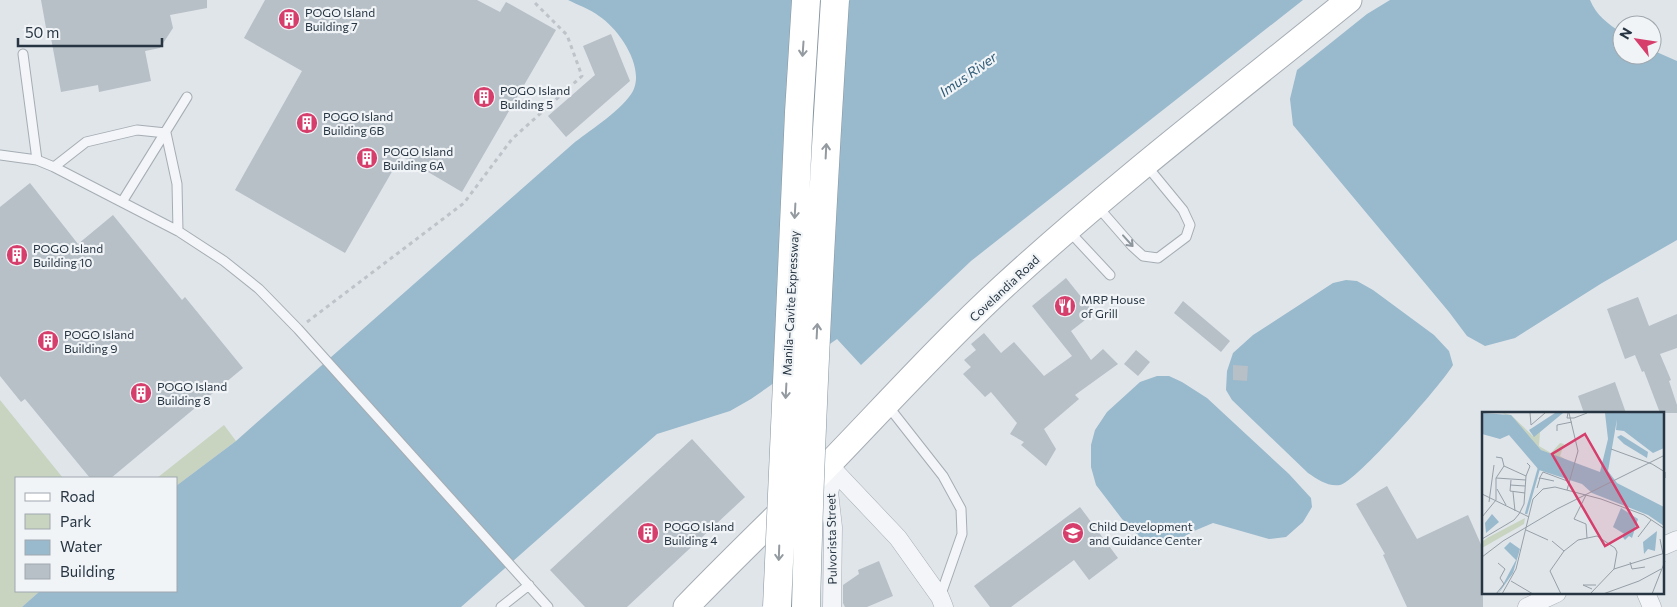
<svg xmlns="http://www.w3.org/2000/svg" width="1677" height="607" font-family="Commissioner,sans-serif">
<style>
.green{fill:#c8d4c0}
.water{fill:#99b9cc}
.building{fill:#b7bfc7}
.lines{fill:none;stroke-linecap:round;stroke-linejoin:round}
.service-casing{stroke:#a5adb4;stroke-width:11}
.minor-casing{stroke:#a5adb4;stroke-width:19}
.secondary-casing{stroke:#a5adb4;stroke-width:27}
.path{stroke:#bec3c9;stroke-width:3;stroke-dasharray:4 4;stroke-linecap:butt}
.service{stroke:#f3f5f8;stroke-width:9}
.minor{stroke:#f3f5f8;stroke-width:18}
.secondary{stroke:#fff;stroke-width:25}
.motorway-bridge-casing{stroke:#8695a1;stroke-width:29;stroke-linecap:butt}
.motorway-bridge{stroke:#fff;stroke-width:28}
.oneway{stroke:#939aa0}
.oneway2{stroke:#8d959d}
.labels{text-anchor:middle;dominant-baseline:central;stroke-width:4.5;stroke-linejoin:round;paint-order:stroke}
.poi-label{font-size:12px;fill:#273542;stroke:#f0f4f7;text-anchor:start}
.street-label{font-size:12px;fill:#273542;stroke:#f0f4f7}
.water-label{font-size:14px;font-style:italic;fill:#2f5b78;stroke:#f0f4f7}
.inset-river{fill:none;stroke:#99b9cc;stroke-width:2.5}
.inset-road{fill:none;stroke:#969fa7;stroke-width:1}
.view{fill:#d63e6c;fill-opacity:0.15;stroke:#d63e6c;stroke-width:2.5}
.inset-edge{fill:none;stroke:#273542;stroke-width:2.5}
</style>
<rect width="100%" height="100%" fill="#e0e5ea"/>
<path class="green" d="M0,400L63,478H16V591H40L22,607H0Z
M224,425L236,441L176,486V478H157Z"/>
<path class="water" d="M568,0H1303L971,261L861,365L837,339L751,399L730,411L657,434L461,607H22L40,591H176V486L236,441L575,142C591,130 624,108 633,91C645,67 619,29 599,16C590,9 578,5 568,0Z
M1390,0H1590C1596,15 1608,24 1622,33V55H1652V50L1677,61V240L1602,283L1515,338L1485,346L1467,336L1449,312L1293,125L1290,99L1297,70L1367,14Z
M1346,280L1357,281L1373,290L1434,335L1449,351L1453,365C1443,383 1355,483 1340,485C1328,487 1317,479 1308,473L1232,400L1226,390L1227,371L1233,353L1253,335L1333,283Z
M1157,376H1169L1182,382L1207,398L1289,474L1311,498L1312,507L1303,522L1286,537L1269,539L1213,523L1194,531L1175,542L1159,545L1140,537L1122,519L1096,485L1091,467V445L1095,430L1107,412L1140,382Z"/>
<path class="building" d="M41,0H207V8L170,15L173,28L160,48L145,51L151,81L99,92L98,85L61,92L51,38L48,39Z
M265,0H477L500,12L506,2L556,30L462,192L401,156L345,253L235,190L302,71L244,38Z
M611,34L630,81L566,137L548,116L595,75L583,46Z
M30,183L78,244L113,215L182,300L185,297L243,368L111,478H90L25,399L21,402L0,376V207Z
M1066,278L1094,313L1071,331L1091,360L1103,349L1118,364L1075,395L1079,399L1044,429L1056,449L1046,466L1021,445L1024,442L1010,434L1017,423L991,392L985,397L963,374L971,367L964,360L976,350L971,344L984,333L1001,353L1014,342L1044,376L1072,356L1032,306Z
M1638,297L1649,326L1677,314V348L1660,354L1671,380L1669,381L1677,405V413H1660L1644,371L1642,372L1635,355L1625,359L1607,309Z
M1183,301L1230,341L1221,352L1174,313Z
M1136,350L1150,362L1138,376L1124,364Z
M1233,365L1248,366L1247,381L1233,380Z
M1615,382L1626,413H1584L1578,396Z
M692,439L745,497L627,607H585L550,570Z
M1387,486L1417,539L1468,515L1483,549V607H1407L1383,555L1385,554L1356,504Z
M1080,507L1118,558L1089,580L1074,560L1011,607H990L974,586Z
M879,561L893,596L867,607H845L843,603V585L859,574L858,570Z"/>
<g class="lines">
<g class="service-casing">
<path id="service" d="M23,54L37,160
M166,133L177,184L178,231
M0,155L37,160L54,167L178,231L224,261L259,289L298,329L548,607
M54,167L86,142L137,130L166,133
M122,202L187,97
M1098,207L1132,246L1143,256L1158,258L1186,237L1190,225L1183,210L1146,165
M1068,230L1110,275
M888,406L943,476L961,509L962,534L940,597
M501,607L529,585"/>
</g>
<g class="minor-casing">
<path id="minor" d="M828,464L898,538L940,597L944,607
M1663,546L1677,540
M1646,593L1652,607
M832,607L833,527L829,492L835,472
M1527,607L1557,593"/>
</g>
<g class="secondary-casing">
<path id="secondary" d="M686,607C733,558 782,512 830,463C887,404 943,342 1004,286C1114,185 1233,94 1349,0"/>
</g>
<path class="path" d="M307,322L464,203L512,139L582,76L567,35L533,1"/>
<use href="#service" class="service"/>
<use href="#minor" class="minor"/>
<use href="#secondary" class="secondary"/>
<g class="motorway-bridge-casing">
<path id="motorway-bridge" d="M777,607L799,112L806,0
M806,607C811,405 822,202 835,0"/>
</g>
<use href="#motorway-bridge" class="motorway-bridge"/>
</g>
<defs><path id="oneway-shaft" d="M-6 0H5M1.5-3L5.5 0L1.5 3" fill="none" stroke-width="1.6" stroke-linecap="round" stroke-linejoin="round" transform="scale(1.25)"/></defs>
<g class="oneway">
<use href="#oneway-shaft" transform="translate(803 49) rotate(94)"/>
<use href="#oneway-shaft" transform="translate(826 151) rotate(-87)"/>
<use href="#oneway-shaft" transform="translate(795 211) rotate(93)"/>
<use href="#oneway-shaft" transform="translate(817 331) rotate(-87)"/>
<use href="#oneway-shaft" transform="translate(786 391) rotate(93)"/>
<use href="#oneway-shaft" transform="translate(779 553) rotate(92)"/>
</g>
<use class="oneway2" href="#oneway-shaft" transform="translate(1128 241) rotate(48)"/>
<defs>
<g id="building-disc" transform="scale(1.125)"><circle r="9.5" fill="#d63e6c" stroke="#f0f4f7"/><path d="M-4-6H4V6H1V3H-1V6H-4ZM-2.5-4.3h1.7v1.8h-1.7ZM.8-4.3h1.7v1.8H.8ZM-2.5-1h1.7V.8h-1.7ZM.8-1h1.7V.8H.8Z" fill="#fff"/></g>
<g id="restaurant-disc" transform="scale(1.125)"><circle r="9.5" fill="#d63e6c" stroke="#f0f4f7"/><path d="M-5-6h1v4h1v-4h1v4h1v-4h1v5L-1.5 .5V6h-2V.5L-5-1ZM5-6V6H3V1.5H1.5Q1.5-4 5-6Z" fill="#fff"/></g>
<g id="school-disc" transform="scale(1.125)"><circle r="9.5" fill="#d63e6c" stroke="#f0f4f7"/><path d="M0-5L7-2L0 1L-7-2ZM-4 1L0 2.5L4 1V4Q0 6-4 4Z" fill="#fff"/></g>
</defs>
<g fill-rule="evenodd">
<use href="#building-disc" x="289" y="19"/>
<use href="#building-disc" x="484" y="97"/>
<use href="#building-disc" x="307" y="123"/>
<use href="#building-disc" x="367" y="158"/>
<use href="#building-disc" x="17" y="255"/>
<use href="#restaurant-disc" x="1065" y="306"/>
<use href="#building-disc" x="48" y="341"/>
<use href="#building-disc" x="141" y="393"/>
<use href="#building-disc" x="648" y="533"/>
<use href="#school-disc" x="1073" y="533"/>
</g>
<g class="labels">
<g class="poi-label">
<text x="305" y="12">POGO Island<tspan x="305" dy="14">Building 7</tspan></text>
<text x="500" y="90">POGO Island<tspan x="500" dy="14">Building 5</tspan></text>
<text x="323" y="116">POGO Island<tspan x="323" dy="14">Building 6B</tspan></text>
<text x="383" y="151">POGO Island<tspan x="383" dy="14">Building 6A</tspan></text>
<text x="33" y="248">POGO Island<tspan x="33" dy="14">Building 10</tspan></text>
<text x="1081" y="299">MRP House<tspan x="1081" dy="14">of Grill</tspan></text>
<text x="64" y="334">POGO Island<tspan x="64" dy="14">Building 9</tspan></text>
<text x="157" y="386">POGO Island<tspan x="157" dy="14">Building 8</tspan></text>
<text x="664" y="526">POGO Island<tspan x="664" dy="14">Building 4</tspan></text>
<text x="1089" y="526">Child Development<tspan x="1089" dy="14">and Guidance Center</tspan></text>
</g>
<g class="street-label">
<text transform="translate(1004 288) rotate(-43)">Covelandia Road</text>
<text transform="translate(790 303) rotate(-87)">Manila–Cavite Expressway</text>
<text transform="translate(831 539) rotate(-91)">Pulvorista Street</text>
</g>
<g class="water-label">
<text transform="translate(968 74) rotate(-35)">Imus River</text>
</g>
</g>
<g transform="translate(1482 412)">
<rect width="182" height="182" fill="#e0e5ea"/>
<path d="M21,1L29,3L51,24L78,2L58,20L57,34L69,41L78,31L82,32L78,44L86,49L59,38ZM43,106L42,112L0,136V130L5,126Z" fill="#c8d4c0"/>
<path d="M0,1L29,3L59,38L118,60L126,27L123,1H182V36L171,41L142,19L134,18L135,7L126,59L135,71L182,95V114L166,103L110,81L100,72L57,58L27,23L18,27L0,22ZM73,1H81L52,25L47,18ZM139,23L166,40L165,46L142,32L135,25ZM139,96L156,107L150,126L147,124L143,128L140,124L144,123L131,115ZM10,102L17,110L4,121L3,111ZM175,119L173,139L166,137L162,142L161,130ZM28,130L38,137L31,161L16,182L34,148L22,136Z" fill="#99b9cc"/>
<path class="inset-river" d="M44,102L57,56"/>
<path class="inset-road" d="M48,1L49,13L63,1M86,1L85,6H92L105,1M75,19V13L90,10M129,37L170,52L183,60V66M14,45L20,46L22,54L44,64M14,66L44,68M57,67L61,60L88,70M29,68L28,79L43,81M28,73L43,74M55,76L58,66L72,69M15,77L24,93M85,78L96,39L87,1M31,80L33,99M0,82L47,105M104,83L92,107L104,112L105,126M7,90L12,53M0,105L14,88V66L22,54M44,118L66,128M156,125L169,108M0,127L32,108L37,102L42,92L44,64L48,54L45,51M178,127L181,142M70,129L82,139M0,145L21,129L75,97L183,43M148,150L150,157L163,155M29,169L51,182M110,177L101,173H114M14,182L22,172L18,166L23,157L16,151M20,182L34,157L51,87L61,77L73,75L119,87L162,103L183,117M79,182L68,159L82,139L96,128L115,124L133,136L135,140L132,157M108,182L132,157L183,141M121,182L157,169L179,157M170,182L183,149"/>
<path class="view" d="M103,22L156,115L123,134L70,42Z"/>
<rect width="182" height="182" class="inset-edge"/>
</g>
<rect x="15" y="477" width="162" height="115" fill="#f0f4f7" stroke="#a0a8af"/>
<rect x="25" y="493" width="25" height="8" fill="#ffffff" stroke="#a0a8af"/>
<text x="60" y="502" font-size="15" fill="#273542">Road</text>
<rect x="25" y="514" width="25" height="15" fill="#c8d4c0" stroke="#a0a8af"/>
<text x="60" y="527" font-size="15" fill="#273542">Park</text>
<rect x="25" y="540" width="25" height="15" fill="#99b9cc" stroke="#a0a8af"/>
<text x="60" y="552" font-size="15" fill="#273542">Water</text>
<rect x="25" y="564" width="25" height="15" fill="#b7bfc7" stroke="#a0a8af"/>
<text x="60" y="577" font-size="15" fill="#273542">Building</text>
<g transform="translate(1637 40) rotate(300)"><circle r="24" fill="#f0f4f7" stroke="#a0a8af"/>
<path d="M0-4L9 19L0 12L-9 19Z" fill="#d63e6c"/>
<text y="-8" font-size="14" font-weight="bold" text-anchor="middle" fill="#273542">N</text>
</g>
<path d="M18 38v8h144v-8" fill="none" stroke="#273542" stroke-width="2.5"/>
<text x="25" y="38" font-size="15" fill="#273542" stroke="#f0f4f7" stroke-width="4" paint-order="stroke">50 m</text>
</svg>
